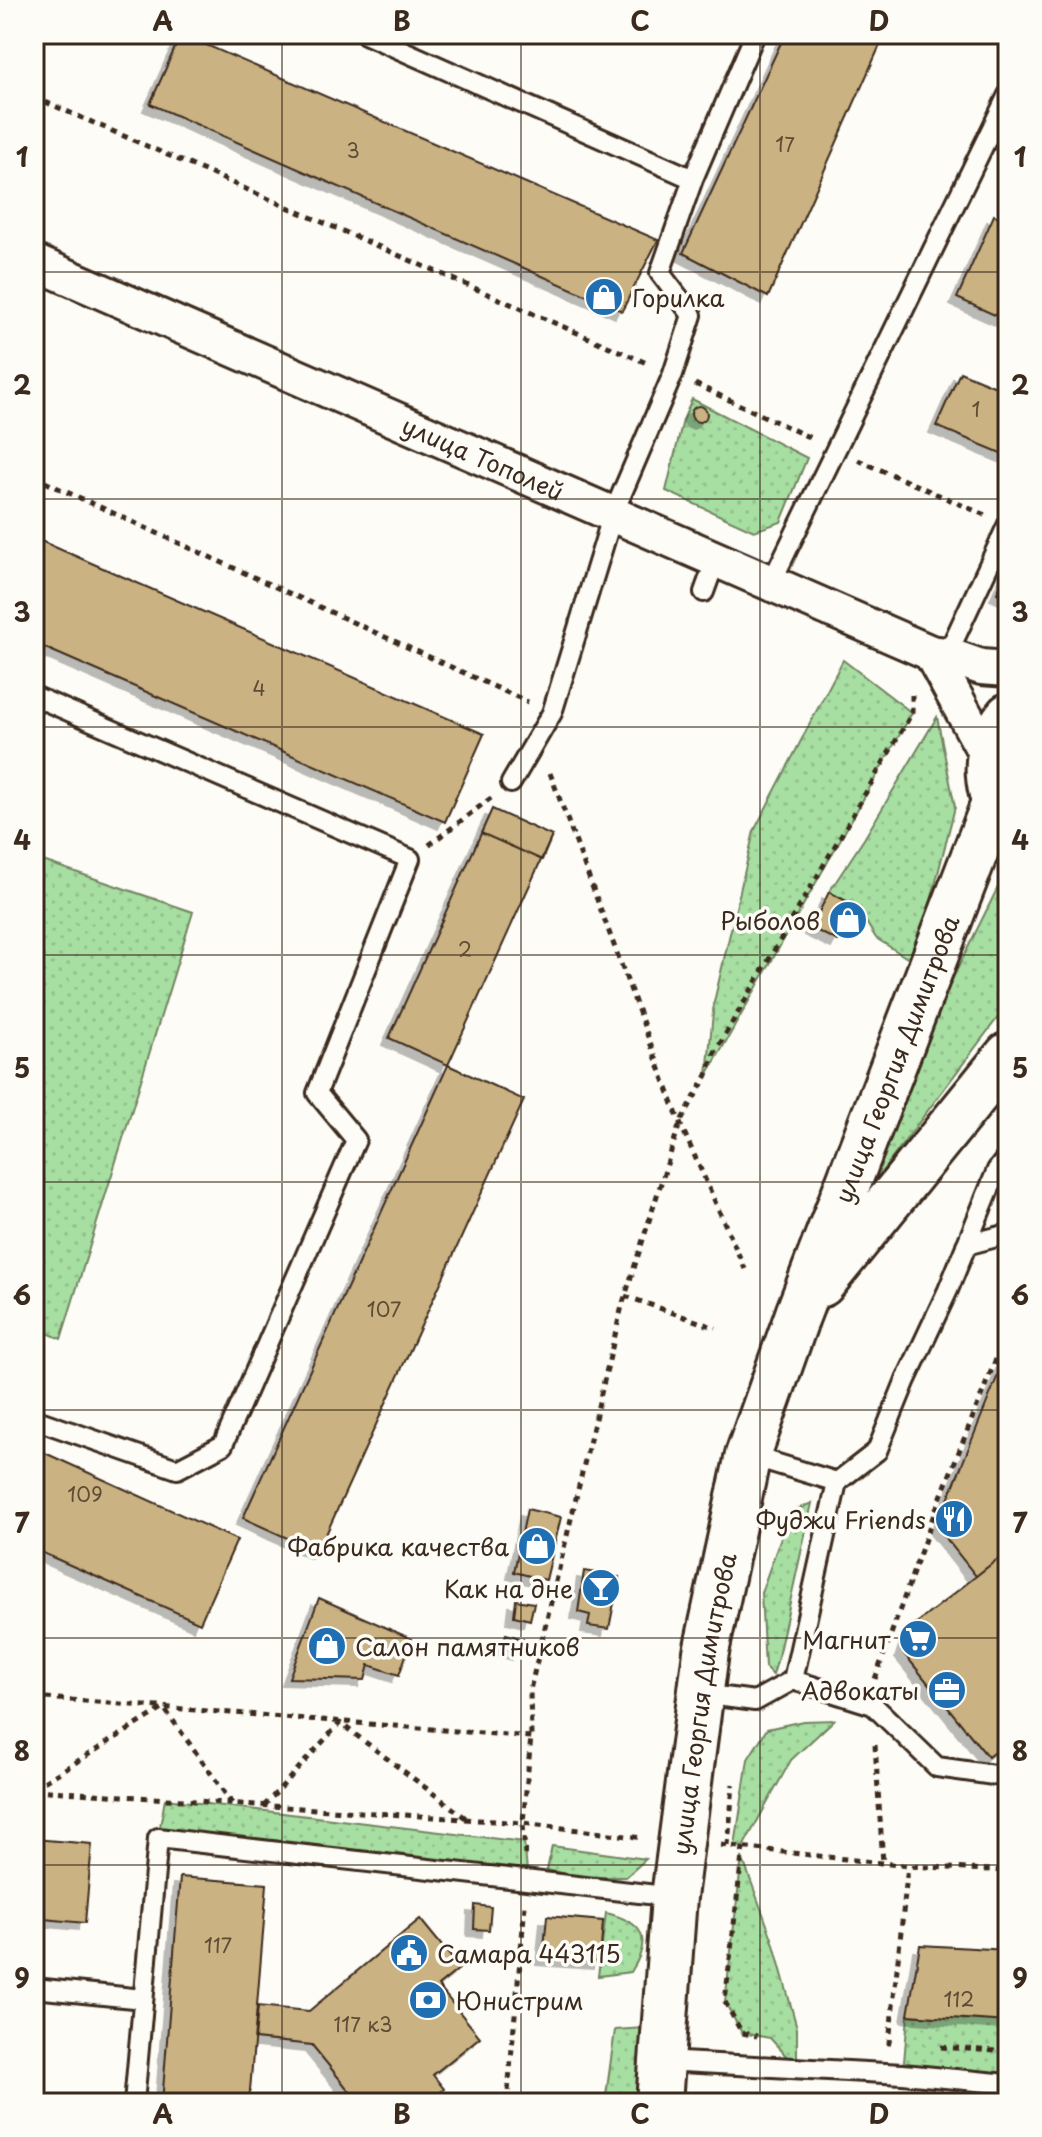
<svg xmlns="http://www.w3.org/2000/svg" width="1042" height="2137" font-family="'Playpen Sans',sans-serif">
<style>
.grass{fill:url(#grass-dots);stroke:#718460;stroke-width:2}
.building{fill:#cbb282;stroke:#3b2a1e;stroke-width:2;filter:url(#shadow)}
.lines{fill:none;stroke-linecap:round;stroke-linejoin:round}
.lane-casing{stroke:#3b2a1e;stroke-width:24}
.street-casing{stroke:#3b2a1e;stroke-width:40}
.secondary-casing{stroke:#3b2a1e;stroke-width:50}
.path{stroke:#3b2a1e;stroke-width:5;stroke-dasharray:6 6;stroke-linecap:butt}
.lane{stroke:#fdfcf7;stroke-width:18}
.street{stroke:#fdfcf7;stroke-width:34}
.secondary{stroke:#fdfcf7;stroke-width:44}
.grid{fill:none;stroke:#3b2a1e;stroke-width:2;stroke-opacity:0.55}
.labels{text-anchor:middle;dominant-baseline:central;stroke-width:7;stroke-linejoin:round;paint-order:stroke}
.number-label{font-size:20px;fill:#5f4c37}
.poi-label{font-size:24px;fill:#3b2a1e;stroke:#fdfcf7;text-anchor:end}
.street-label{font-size:24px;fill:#3b2a1e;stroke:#fdfcf7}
.neatline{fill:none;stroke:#3b2a1e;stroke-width:3}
.grid-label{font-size:26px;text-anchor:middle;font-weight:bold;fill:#3b2a1e}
</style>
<defs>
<pattern id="grass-dots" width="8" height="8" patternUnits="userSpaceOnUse" patternTransform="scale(2)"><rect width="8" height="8" fill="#a7dea2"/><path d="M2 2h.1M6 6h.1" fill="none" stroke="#91bf8b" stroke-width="1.8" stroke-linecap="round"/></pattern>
<filter id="shadow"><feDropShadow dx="-7" dy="7" stdDeviation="0" flood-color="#0004"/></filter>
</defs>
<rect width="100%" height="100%" fill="#fdfcf7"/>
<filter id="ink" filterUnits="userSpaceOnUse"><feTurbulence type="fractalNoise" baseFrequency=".0125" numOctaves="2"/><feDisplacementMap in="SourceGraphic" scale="16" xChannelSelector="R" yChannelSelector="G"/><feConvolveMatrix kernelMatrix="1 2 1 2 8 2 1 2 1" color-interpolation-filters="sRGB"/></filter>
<g filter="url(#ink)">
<path class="grass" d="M692,399L807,458L781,522L754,531L666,491L683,420Z
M843,660L912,713L707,1075L714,1002L754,831Z
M937,717L955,807L915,963L876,938L856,906L829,892L864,839Z
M34,858L193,912L61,1339L34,1327Z
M1004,875L1008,878V1004L847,1218L837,1212Z
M812,1503L777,1661L773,1675L765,1667L761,1593L790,1512Z
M834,1720L791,1760L743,1847L735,1846L748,1759L767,1729L803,1721Z
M165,1799L524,1842L528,1880L158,1838Z
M552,1846L646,1859L626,1877H583L547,1870Z
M742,1857L773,1941L797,2028V2068L770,2038L742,2033L725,2002Z
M606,1913C643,1922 653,1938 631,1972L598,1976Z
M908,2015L1008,2022V2084L903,2074Z
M644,2028L637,2103H605L615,2030Z"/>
<path class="building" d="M181,34L658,240L622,311L150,104Z
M785,34H885L768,297L683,253Z
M994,215L1008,221V321L957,298Z
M960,372L1008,392V456L936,426Z
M691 414a8 8 0 1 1 16 0a8 8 0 1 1-16 0Z
M34,538L484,734L445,822L34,643Z
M1008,568V598L997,593Z
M492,809L552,836L448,1065L389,1038Z
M492,809L552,836L542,860L481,833Z
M829,892L856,906L838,941L811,928Z
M448,1065L524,1100L318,1552L243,1518Z
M1008,1350V1551L976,1576L937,1527Z
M34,1448L237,1540L200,1623L34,1549Z
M527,1509L561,1517L546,1580L514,1572Z
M1008,1551V1741L988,1757L902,1651L909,1629Z
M584,1571L619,1577L609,1629L588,1626L590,1615L578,1612Z
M319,1598L412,1639L399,1675L369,1665L365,1680L289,1678Z
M516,1600L534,1603L530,1620L514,1616Z
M506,1634L523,1639L518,1653L502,1647Z
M34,1839L92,1844L85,1923L34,1918Z
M180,1877L267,1884L249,2103H162Z
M475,1905L491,1907L489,1930L474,1929Z
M547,1916L603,1921L600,1962L543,1958Z
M420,1919L460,1968L438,1986L480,2037L433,2075L444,2089L434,2098L438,2103H359L312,2045L255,2039L258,2006L309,2011Z
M920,1945L1008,1950V2022L908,2015Z"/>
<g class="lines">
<g class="lane-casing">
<path id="lane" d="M365,34L693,179L755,34
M771,583L1008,95
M704,592L716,559
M947,655L1008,524
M34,696L410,859L317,1093L356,1140L223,1445L177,1469L34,1419
M511,783L552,713L613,514L673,374L692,315L660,273L693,179
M966,1245L1008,1234
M748,1455L837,1482L877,1451L905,1382L948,1290L997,1170L1008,1156
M793,1680L873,1705L937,1767L1008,1777
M701,1694L755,1701L793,1680L837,1482
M34,1988L143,1999
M663,2061L903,2074L1008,2084
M134,2103L158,1838L674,1897"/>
</g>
<g class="street-casing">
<g id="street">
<path id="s1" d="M34,262L931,653L947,655L981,667L1008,669"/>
<path d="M931,653L989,759"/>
</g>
</g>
<g class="secondary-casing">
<g id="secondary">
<path d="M1007,833C987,793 978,753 1008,716"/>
<path d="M822,1284L1008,1055"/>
<path id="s2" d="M659,2103L674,1897L706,1652L748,1455L798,1314L993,806"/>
</g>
</g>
<path class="path" d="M34,97L649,364
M695,384L813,439
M858,460L985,515
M34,477L528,702
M550,773L680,1123L745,1269
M429,845L491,798
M625,1296L716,1328
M875,1679L934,1514L1008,1329
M34,1697L531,1737
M875,1745L883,1863
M34,1788L164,1708L232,1803
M34,1790L523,1823L643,1838
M264,1806L340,1723L467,1819
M721,1845L908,1866L1008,1871
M728,1846L733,1784
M743,1847L725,2002L742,2033L757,2036
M525,1855L523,1823L531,1737L530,1690L622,1306L680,1123L707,1075L714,1054L912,713V695
M891,2043H889L908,1866
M941,2047L1008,2052
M507,2103L525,1905
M765,2103L770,2093"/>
<use href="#lane" class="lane"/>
<use href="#street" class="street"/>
<use href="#secondary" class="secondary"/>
</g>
</g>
<path class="grid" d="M282,34V2103M521,34V2103M760,34V2103M34,272H1008M34,499H1008M34,727H1008M34,955H1008M34,1182H1008M34,1410H1008M34,1638H1008M34,1865H1008"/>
<defs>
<g id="shop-disc" transform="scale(2)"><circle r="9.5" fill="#1f6fb2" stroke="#fdfcf7"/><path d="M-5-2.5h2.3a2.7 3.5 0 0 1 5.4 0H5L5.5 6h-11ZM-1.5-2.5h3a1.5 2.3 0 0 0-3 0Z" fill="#fff"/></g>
<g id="restaurant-disc" transform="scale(2)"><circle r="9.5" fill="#1f6fb2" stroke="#fdfcf7"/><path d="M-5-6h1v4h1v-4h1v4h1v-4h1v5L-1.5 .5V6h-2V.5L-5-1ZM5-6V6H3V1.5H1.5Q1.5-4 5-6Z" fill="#fff"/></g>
<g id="bar-disc" transform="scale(2)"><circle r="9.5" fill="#1f6fb2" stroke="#fdfcf7"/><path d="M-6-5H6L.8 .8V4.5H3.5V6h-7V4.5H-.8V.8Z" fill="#fff"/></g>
<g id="supermarket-disc" transform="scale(2)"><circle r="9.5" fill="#1f6fb2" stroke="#fdfcf7"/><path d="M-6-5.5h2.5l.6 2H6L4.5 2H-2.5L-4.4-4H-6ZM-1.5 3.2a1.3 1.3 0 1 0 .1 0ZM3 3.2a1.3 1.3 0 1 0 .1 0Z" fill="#fff"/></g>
<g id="office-disc" transform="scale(2)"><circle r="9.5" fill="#1f6fb2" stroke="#fdfcf7"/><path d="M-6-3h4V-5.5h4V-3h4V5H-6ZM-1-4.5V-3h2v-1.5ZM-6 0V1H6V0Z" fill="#fff"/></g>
<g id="civic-disc" transform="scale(2)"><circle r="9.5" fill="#1f6fb2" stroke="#fdfcf7"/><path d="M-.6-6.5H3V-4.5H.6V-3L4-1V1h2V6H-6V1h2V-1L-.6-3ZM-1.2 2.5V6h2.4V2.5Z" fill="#fff"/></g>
<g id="bank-disc" transform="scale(2)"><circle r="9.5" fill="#1f6fb2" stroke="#fdfcf7"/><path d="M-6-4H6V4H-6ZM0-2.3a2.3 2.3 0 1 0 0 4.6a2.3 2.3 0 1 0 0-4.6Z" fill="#fff"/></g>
</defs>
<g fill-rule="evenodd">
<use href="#shop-disc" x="604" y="297"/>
<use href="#shop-disc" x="848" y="920"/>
<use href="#restaurant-disc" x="954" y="1519"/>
<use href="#shop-disc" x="537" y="1546"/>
<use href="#bar-disc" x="601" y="1588"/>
<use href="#supermarket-disc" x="918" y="1639"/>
<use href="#shop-disc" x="327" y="1646"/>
<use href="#office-disc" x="947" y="1690"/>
<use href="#civic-disc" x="409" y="1953"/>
<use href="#bank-disc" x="428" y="2000"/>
</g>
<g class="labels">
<g class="number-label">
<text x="785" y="144">17</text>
<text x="353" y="150">3</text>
<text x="976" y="409">1</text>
<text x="259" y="688">4</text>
<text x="465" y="949">2</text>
<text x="384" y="1309">107</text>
<text x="85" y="1494">109</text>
<text x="218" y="1945">117</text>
<text x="959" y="1999">112</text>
<text x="363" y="2024">117 к3</text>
</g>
<g class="poi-label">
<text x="632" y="297" text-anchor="start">Горилка</text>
<text x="820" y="920">Рыболов</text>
<text x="926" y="1519">Фуджи Friends</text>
<text x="509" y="1546">Фабрика качества</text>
<text x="573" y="1588">Как на дне</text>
<text x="890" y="1639">Магнит</text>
<text x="355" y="1646" text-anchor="start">Салон памятников</text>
<text x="919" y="1690">Адвокаты</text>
<text x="437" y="1953" text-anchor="start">Самара 443115</text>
<text x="456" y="2000" text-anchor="start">Юнистрим</text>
</g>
<g class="street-label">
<text stroke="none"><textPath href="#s1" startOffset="490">улица Тополей</textPath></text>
<text stroke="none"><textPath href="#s2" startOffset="1078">улица Георгия Димитрова</textPath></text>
<text stroke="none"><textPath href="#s2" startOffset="402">улица Георгия Димитрова</textPath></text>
</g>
</g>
<rect width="1042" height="2137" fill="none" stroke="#fdfcf7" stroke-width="88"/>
<rect x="44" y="44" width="954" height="2049" class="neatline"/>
<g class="grid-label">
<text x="163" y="31">A</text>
<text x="402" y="31">B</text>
<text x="640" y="31">C</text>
<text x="879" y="31">D</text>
<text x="22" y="167">1</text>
<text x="1020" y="167">1</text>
<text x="22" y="395">2</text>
<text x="1020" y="395">2</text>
<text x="22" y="622">3</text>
<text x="1020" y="622">3</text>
<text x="22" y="850">4</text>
<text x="1020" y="850">4</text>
<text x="22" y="1078">5</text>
<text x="1020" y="1078">5</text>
<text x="22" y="1305">6</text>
<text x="1020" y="1305">6</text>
<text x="22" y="1533">7</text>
<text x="1020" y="1533">7</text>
<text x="22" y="1761">8</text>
<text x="1020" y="1761">8</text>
<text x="22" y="1988">9</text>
<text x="1020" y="1988">9</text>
<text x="163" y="2124">A</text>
<text x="402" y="2124">B</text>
<text x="640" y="2124">C</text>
<text x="879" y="2124">D</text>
</g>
</svg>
